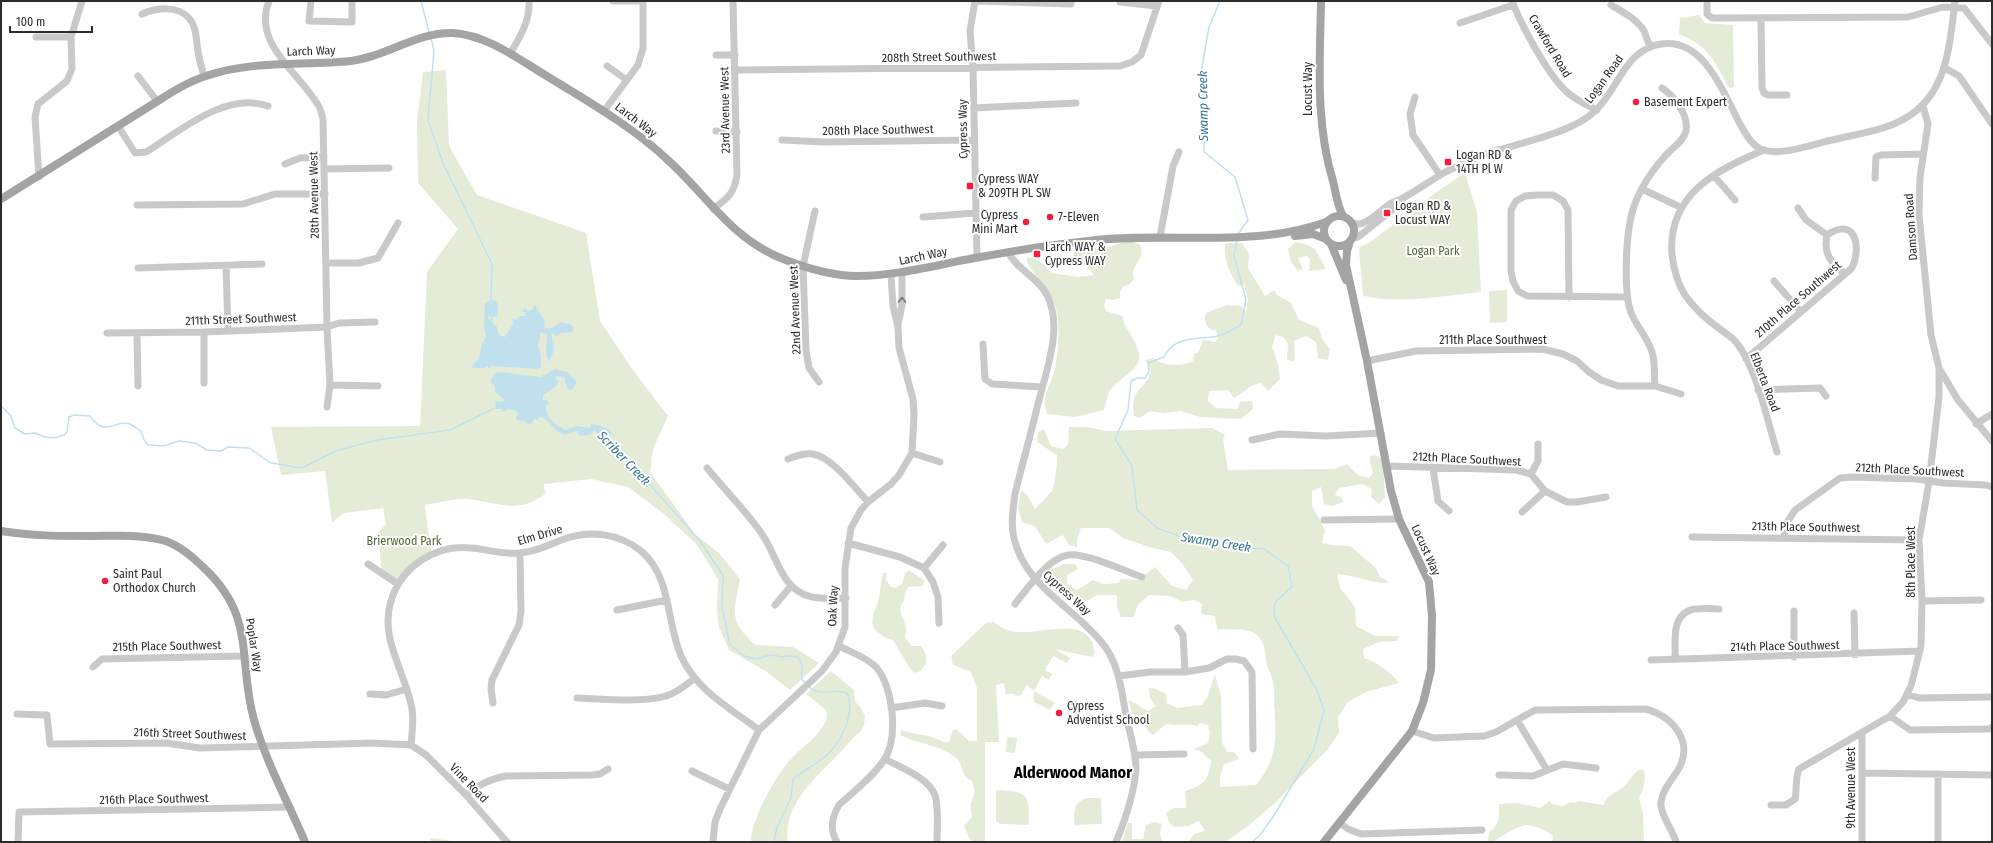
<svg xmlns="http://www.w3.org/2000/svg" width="1993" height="843" font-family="'Fira Sans Condensed',sans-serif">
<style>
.green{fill:#e4ecd8}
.water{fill:#c1e0ee}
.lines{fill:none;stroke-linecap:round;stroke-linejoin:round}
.stream{stroke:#c1e0ee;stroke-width:1.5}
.minor{stroke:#c9c9c9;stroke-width:7}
.major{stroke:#a4a4a4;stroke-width:8}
.oneway{stroke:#737373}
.poi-dot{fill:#f51c3e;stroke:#fff;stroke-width:1.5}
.labels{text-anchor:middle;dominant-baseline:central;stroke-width:4;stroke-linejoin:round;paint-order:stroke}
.street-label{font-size:12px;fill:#2c2c2c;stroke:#fff}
.poi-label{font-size:12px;fill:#2c2c2c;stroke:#fff;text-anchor:start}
.park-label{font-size:12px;fill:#536b36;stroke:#fff}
.water-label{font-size:13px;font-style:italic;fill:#347794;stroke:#fff}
.district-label{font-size:16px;font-weight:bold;fill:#000;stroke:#fff}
</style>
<rect width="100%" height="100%" fill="#fff"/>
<path class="green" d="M1699,15L1705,23L1733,25L1734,87L1729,88C1715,62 1708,45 1679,34L1680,18Z
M446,70L449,146L477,195L586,233L600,321L635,373L668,416L653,449L650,472L695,534L719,553L740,579C734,614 728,619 755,645L793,647L819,663L790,690L767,672L729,650L719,627L717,609L718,579L697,545L664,514L628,487L591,479L544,484L545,494C518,515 497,502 468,499C455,498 438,503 425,505L430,546L433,553L398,584L382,574L378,533L386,524L383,508L344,513L332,522L325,471L281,475L271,427L420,426L427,272L458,229L418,183L417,121L423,72Z
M1465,173L1477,212L1481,292C1442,296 1402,304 1363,296L1359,250L1361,246L1369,243L1435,193Z
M1129,240L1140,245C1147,262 1129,262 1134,279L1129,285L1124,286L1120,292V298L1113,300L1106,299L1104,305L1106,311L1122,316C1125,330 1137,340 1139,355C1141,371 1116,379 1109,392C1107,397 1106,404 1104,410L1075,417L1047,414C1040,395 1051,387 1055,369C1058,353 1059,336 1058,320C1057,310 1054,299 1048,291C1041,279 1030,272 1026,258C1037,256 1044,264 1051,273L1079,277L1094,275L1087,267L1073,259L1074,251L1087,248L1109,247Z
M1295,242C1319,246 1315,251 1326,269L1309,271L1310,259L1306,256L1298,258L1303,269L1298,271L1291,262L1288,249Z
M1229,243H1242L1249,254L1248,268L1265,296L1274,290L1277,295L1291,303L1299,320L1319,328L1322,338L1330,349L1328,360L1318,358L1316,342L1306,336L1294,341L1295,359L1292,362L1287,359L1288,344L1283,337L1276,335L1272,347L1278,364L1280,379L1268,391L1261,383C1250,384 1244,393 1234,398L1228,390L1209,391L1208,401L1216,408L1238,409L1240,402L1252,401L1253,409L1241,419L1200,417L1181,411L1164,413L1150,411L1140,418L1134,416C1129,386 1147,391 1151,370L1145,360L1153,358C1162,366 1182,367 1193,361L1194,354L1198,353L1203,340L1215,342L1218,339L1216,330H1211C1205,324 1203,320 1207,312L1228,305L1241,306L1246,313L1248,300L1244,284L1238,286C1230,274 1223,259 1225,244Z
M1507,290V322L1490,323L1489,291Z
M1069,427H1087L1106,431L1212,428L1225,435L1223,439L1228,470L1335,469L1347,464L1358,475L1369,478L1373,473L1369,459L1371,456C1376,454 1379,456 1383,461L1385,497L1379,504L1371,497L1372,489L1362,484L1339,488L1335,495L1341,497L1343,502L1333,506L1324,504L1321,487L1312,491V506L1325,530L1322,543L1331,545L1350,546L1376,568L1380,577L1387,580L1388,583C1370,583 1354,575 1337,574L1340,588L1355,607L1356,626L1375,636H1399L1397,641L1379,642L1363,649L1364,658C1378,663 1390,671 1399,683L1366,692L1348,702L1338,717L1339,733L1328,749L1277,801L1248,826L1225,842H1188L1194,834L1205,831L1199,821L1188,826L1174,827L1169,822L1166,813L1174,808H1186L1185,791C1204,786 1209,779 1211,761L1202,752L1194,749L1208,743L1210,733L1208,725L1200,723L1197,726C1185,723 1178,726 1166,724L1153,735L1148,731L1142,718L1136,719L1132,713L1128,700C1136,702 1140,708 1148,711L1156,706L1150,698L1149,688L1156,689L1166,694L1167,703L1177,708L1202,705L1207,698L1215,674L1221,696L1222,742L1227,752H1234L1239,759L1224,764L1220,777V787L1256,785C1277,760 1277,736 1274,704C1274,697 1275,690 1273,683C1272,677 1269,671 1267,665C1265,655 1266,645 1258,636C1250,627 1229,630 1217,629L1215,616L1201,614L1202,604L1194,600L1183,602L1170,596L1149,595L1138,605L1133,617H1121L1117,608V595H1097L1085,602C1066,599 1057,597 1047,580L1050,570L1064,564H1075L1078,569L1067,575V584L1077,590L1093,580L1103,584L1118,583L1121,579L1138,580L1155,567L1172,586L1186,590L1193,580L1181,562L1171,552L1149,547L1123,538L1110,528H1081L1077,539V547L1069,545L1063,535L1046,544L1035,526L1022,522L1018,507L1021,490L1027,495L1035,509L1053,490L1057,465V455L1037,442L1038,432L1044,429L1051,446L1063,449L1068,444Z
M909,570L924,580L923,586L908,587L905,593L904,601C895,610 905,618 906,628C906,631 905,635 905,638L912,646H921C928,656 929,662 921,671L914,673L909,667L893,640C887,639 885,637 880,634C866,625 875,613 878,601C881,592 880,582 883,573H887L886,580L890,586L895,588L902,584L905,574Z
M993,622C997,624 1002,628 1007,630C1036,640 1089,609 1095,653L1092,657L1054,649L1070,658L1067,663L1053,656L1045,670L1052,674L1049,680L1042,676L1034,691L1055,703L1050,710L1034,702V691L1027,685L1022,692V695L1016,696L1015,694H1006L1004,683L996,685L999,742H985V842C967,842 971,841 964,826L972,817C972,813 970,807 971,803C975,792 976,792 972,781C960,777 964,763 955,757C936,743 920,745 900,735L901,730C914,735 927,734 937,739C942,741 943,743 949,742L953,730L956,729L969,741H977V688L971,672L953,665L951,656L986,623Z
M831,671L854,690L855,701L861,708L865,716L864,725L861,731C852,738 846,747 838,755C814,779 783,805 788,842H751C750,821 777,773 792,758C802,747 832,728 826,710L806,694Z
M1007,737L1017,738L1015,753L1006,752Z
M1639,770H1644C1646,781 1644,788 1639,798L1643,814L1644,842H1552L1553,836C1548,831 1534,825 1527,825C1519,825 1500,837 1493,842L1488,841L1489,832C1500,825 1499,816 1499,804L1517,803L1540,808L1550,801L1552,804L1563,806L1570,802L1575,803L1578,801L1604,805C1605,795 1616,793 1622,788C1630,783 1631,774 1639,770Z
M998,790C1029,792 1029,794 1029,825L1000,824L996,821V791Z
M1087,798H1101L1102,824L1074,825C1074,813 1073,802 1087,798Z
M1154,822L1162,824L1160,834L1163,842H1122L1128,823H1132V839H1143L1146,825Z
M431,838L461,842H429Z"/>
<path class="water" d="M491,300H495C499,304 499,312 497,317L488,316V318L497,327L499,335L505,337L513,324L512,318L515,320L520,316H526L525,313L522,311L525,307L528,311L533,309L535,305L545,321L544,327C553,331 554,326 561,322L570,324L574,328L572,332L561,333L557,336L551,333L554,350L549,362L546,355L547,334L541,332L538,346L541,355V367L537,369L492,366L489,368L487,366L485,368H472L473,364L479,359L482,344L486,337L484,326L485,303Z
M555,369L567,372L577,382L572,390L568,389L565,382V377L557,376L556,380H559L556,386L543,395V400H547L549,404L546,405C545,418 555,425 566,430L576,426L590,428L591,424L607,428L613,433L608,437L606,441L598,438L595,430L593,431L592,434L580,436L577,431C572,431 568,435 563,434C553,432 550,419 540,417L537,420L534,419L532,423L528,425L525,421L517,420L516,416L519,415L517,411L508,409L503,412L501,409H493L496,407L495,401L503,402L504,399L495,392V386L490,381L495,373L499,372L541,377Z"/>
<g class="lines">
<path class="stream" d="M421,1L429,32
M1220,1L1209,27L1200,78L1205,127L1204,152L1235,177L1248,220L1238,234
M431,38L434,51L428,120L443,163L492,264L491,301
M1237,240L1234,255L1246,300L1241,325C1234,329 1226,334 1218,336C1198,340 1174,335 1164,357L1148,363L1149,372L1145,378H1137L1131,381L1128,410L1115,439L1132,466L1137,510L1157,528L1187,539L1225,546L1264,549L1288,566L1292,587L1275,602L1274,616L1317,690L1324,710L1314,749L1273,817L1260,835L1252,842
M491,315L492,323
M1,406L11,416L15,428L25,434L35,433L45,437L54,438L64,435L67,432L69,417L74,415L90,416C107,439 113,419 130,424C133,425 137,429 141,431L144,440L148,445L164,446L179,441L195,443L207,450L221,451L228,447L249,448L271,463L302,468L335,451L377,440L450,430L493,409
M607,436L700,541L723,575L722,607L730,645L744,656L756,659L771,655L782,657L787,656L798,657L802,665V680L806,683
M774,842L777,827L791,798L793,779C804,770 819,763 829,753C843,739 855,712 847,693C834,688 820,698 808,686"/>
<path class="minor" d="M269,1C252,44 299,72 318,105C321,109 322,115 323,119L327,327L330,385L327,407
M311,1L309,21L352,22V1
M613,1H643
M975,1L970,31L973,68L977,257
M978,1L1071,4
M1512,1C1521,25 1549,77 1568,93C1576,100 1587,105 1597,110
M1707,1V14L1712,18L1908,17L1943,7L1964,8L1992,44
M1120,2L1157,6
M1611,5C1623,12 1637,19 1644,31C1647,37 1646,41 1651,46
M142,14C156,8 177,5 189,18C197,27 196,41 198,51C199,60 202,68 204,76
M1761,18L1762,88L1764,93L1768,95H1787
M1460,23L1513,5
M36,37H71
M510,54C520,37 530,21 529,1
M716,55H735
M607,66L627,80
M1945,68L1959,76L1992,124
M735,70L1120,66L1132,62L1141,55L1159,1
M138,76L157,101
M1415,97L1410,114L1413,135L1440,175
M1923,106L1928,124L1920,177L1919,215L1931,335L1939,368L1958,400L1992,441
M974,108L1076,103
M604,111L638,65L643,48V1
M118,126L135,153L146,152C180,131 226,91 268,106
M716,131L737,132
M782,140L824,142L973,140
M1764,150C1716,170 1667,195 1672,255C1674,270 1677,283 1685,295C1694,308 1707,320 1720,329C1725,333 1732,337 1736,342C1757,368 1767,420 1777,452
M285,164L300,158L324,157
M325,169L389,168
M1714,176L1735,200
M39,177L35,117L38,104L67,81L72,69L71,37L82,1
M1875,178L1876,157L1881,155L1923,154
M1642,189L1680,207
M137,205L243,204L275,194H325
M1798,208L1806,220L1827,235
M713,209C728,198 734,194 737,175L733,1
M815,211L803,266L806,351L809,368L819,382
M923,217L975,213
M1352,223C1356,224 1359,225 1363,223C1373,219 1381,210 1390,204C1393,202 1397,201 1401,199C1415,192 1428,182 1442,174C1455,167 1469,161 1483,155C1513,144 1572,134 1595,111C1618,90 1625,49 1661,44C1704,37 1724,94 1740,124C1746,134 1752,147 1764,150C1781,156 1814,144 1832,140C1852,135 1875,132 1894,124C1947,102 1949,50 1955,1
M1827,235C1823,255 1831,262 1845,274
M1160,237L1173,166L1179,152
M1353,238L1358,237L1397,206L1400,200
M1008,252C1017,270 1038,277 1047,295C1064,329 1045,373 1037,408C1030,437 1022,465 1015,494C1013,510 1010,526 1015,542C1027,587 1076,609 1103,644C1120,665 1122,695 1127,721C1131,737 1136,753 1136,769C1134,795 1126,818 1116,842
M327,263H359L378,258L398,223
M226,266L228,330
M138,268L262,264
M1774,281L1801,312
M1569,297L1568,210L1563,201L1553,195H1537L1525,196L1516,201L1511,210V271L1513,281L1518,291L1527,296L1627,297
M898,325L902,305V273
M107,333L204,332L327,327L339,323L375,322
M137,334L138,386
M983,344L985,379L992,384L1042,387
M1746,359L1852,268C1862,246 1855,216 1827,235
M1367,361L1416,351L1542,349L1563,354L1577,361L1589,372L1601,380L1618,386H1655L1681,394
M204,383V332
M330,385L378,386
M1655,386C1654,376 1655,365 1653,356C1650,339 1635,326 1630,310C1624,290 1626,243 1630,222C1634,198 1649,174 1665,156C1672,148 1684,141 1686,131C1689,115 1674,96 1662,88
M1758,390L1820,388L1826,396
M1976,424L1992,414
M1252,440L1280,434L1326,436L1381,433
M912,453L940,462
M788,459C796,456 804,453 813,454C832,457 855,488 868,502
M1387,466L1516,470L1531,474L1545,491L1567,502H1577L1606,497
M707,468C725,490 746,511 762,534C776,554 780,583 803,594C816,600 832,598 846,598
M1433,468L1438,501L1449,511
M1531,474L1538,461V444
M1522,512L1545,491
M1324,520L1399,519
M1692,537L1919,540
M1784,538L1786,524L1795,510L1840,478L1853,477L1917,479L1943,483L1986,485L1992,487
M848,543L900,557L924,568L933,582L938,597L939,623
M368,564L398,584
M924,568L943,545
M1922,601L1981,600
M1015,604C1027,589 1048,558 1068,555C1084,552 1125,571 1142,577
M775,605L791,586
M617,610L667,600
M1794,611V657
M1854,613L1855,655
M1178,628L1183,635L1185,672
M1675,659C1676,644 1671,619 1688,611C1696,607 1711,609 1719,609
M1651,660L1920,651
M93,667L102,659L244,656
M1119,676L1150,672H1185L1209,668L1227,659H1236L1244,661L1252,672L1253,749
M370,694L386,695L407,689
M1907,694L1919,698L1992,697
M577,698C602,699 643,703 666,696C677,693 686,685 695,678
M493,703L491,689L492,680L519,625L521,611L520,553
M891,708L925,703L942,706
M17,714L47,715L50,744L166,743L200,748L373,743L411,745L426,755L466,795L507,842
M1890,716L1910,730L1990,729L1992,727
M1517,720L1547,770
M1412,731L1434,738L1484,736L1496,732L1535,710L1645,709C1672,715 1695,742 1678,770C1671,781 1663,789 1661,802C1659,813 1673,830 1676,842
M1862,734V842
M411,745C412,733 414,721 412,709C406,673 379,639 391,601C401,567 435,544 471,548C487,549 503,555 520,553C535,552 549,545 564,539C590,530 619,533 641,551C672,577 666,622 681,656C696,690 731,709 759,730
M1135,755L1184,754
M885,759C901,768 928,777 935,795C939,809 937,828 937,842
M692,771L729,789
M1863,773L1992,775
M1938,774V842
M1499,775L1533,776L1563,764L1596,768
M466,795C479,785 489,779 506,776L592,775L600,774L608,769
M1771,805H1786L1795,799C1797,789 1795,779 1799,769L1890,716L1903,702L1911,686L1921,646L1922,601L1919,540L1929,482L1939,397V368
M1340,823L1348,829L1361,834L1482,830
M18,842L19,812L290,807
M713,842L715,822L720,809L759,730L822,671L836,652L845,627V568L851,528L861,510L868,502L891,484L899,475L912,453L914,415L913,399L899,348L898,327L893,306L891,275
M837,842C829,829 832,817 839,805C854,791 873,777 884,760C899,738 893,686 876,667C866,657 851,652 839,646"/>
<path class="major" d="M1321,1C1320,62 1315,122 1333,181C1336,193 1337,205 1343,216
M1,199L161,99C175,90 190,81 206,76C252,60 302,66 350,61C386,57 416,32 453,33C488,35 521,61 550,78C591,103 634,128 669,161C708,197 732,239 783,259C806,268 832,276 857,276C897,276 935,265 975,258C1012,251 1050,245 1088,241C1166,231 1252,249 1326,222
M1324 231a15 15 0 1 1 30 0a15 15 0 1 1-30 0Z
M1295,236L1313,234L1326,239
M1331,244L1346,280
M1,531C32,536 60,536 91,536C116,536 142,534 166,541C179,546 193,557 203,567C257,617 237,658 254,720C266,762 288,802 305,842
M1324,842L1412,731L1423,703L1431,670L1432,616L1429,582L1399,519L1391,491L1367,361L1346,265L1347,251L1350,241"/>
</g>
<defs><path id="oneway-chevron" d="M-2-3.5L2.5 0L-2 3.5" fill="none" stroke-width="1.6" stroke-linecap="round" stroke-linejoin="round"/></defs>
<use class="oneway" href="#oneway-chevron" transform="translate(902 300) rotate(-89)"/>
<g class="poi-dot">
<circle cx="1636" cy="102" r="4"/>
<rect x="1444" y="158" width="8" height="8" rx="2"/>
<rect x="966" y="182" width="8" height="8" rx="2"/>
<rect x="1383" y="209" width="8" height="8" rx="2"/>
<circle cx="1050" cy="217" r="4"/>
<circle cx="1026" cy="222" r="4"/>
<rect x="1033" y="250" width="8" height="8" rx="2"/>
<circle cx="105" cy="581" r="4"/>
<circle cx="1059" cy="713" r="4"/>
</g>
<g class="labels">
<g class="street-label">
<text transform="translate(1550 46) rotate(59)">Crawford Road</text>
<text transform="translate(311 51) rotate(-2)">Larch Way</text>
<text transform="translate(939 57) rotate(-1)">208th Street Southwest</text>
<text transform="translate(1604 79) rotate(-54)">Logan Road</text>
<text transform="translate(1308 89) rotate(-90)">Locust Way</text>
<text transform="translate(725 110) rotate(-91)">23rd Avenue West</text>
<text transform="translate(636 120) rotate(37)">Larch Way</text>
<text transform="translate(963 129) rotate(-91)">Cypress Way</text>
<text transform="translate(878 130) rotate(-1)">208th Place Southwest</text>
<text transform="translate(314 195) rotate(-91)">28th Avenue West</text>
<text transform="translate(1911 227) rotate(-94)">Damson Road</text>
<text transform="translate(923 256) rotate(-12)">Larch Way</text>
<text transform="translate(1798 299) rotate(-41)">210th Place Southwest</text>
<text transform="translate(795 310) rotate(-92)">22nd Avenue West</text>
<text transform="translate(241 319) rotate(-2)">211th Street Southwest</text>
<text x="1493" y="340">211th Place Southwest</text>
<text transform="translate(1765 382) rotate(69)">Elberta Road</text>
<text transform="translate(1467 459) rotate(3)">212th Place Southwest</text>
<text transform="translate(1910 470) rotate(3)">212th Place Southwest</text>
<text transform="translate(1806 527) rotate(1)">213th Place Southwest</text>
<text transform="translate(540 535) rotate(-16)">Elm Drive</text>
<text transform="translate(1426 550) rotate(66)">Locust Way</text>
<text transform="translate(1911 562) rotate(-90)">8th Place West</text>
<text transform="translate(1067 593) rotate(42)">Cypress Way</text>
<text transform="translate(833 606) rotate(-87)">Oak Way</text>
<text transform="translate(254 645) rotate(81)">Poplar Way</text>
<text transform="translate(167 646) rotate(-1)">215th Place Southwest</text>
<text transform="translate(1785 646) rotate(-1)">214th Place Southwest</text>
<text transform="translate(190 734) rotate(2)">216th Street Southwest</text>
<text transform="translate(469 783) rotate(46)">Vine Road</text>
<text transform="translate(1851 788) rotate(-90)">9th Avenue West</text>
<text transform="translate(154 799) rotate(-1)">216th Place Southwest</text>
</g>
<g class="poi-label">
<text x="1644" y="102">Basement Expert</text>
<text x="1456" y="155">Logan RD &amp;<tspan x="1456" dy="14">14TH Pl W</tspan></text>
<text x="978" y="179">Cypress WAY<tspan x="978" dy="14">&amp; 209TH PL SW</tspan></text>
<text x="1395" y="206">Logan RD &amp;<tspan x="1395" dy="14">Locust WAY</tspan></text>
<text x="1018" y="215" text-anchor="end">Cypress<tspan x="1018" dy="14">Mini Mart</tspan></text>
<text x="1058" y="217">7-Eleven</text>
<text x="1045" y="247">Larch WAY &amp;<tspan x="1045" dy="14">Cypress WAY</tspan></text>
<text x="113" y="574">Saint Paul<tspan x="113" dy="14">Orthodox Church</tspan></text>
<text x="1067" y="706">Cypress<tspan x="1067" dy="14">Adventist School</tspan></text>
</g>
<g class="park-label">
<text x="1433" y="251">Logan Park</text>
<text x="404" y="541">Brierwood Park</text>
</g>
<g class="water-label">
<text transform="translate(1203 106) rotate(-91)">Swamp Creek</text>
<text transform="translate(624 458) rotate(46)">Scriber Creek</text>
<text transform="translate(1216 542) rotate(9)">Swamp Creek</text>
</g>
<g class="district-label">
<text x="1073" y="772">Alderwood Manor</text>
</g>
</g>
<rect width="1993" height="843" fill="none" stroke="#2c2c2c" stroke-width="4"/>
<path d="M10 26v6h82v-6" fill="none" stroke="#2c2c2c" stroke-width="2"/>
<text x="16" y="26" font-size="12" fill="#2c2c2c" stroke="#ffffff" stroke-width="3" paint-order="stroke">100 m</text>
</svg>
